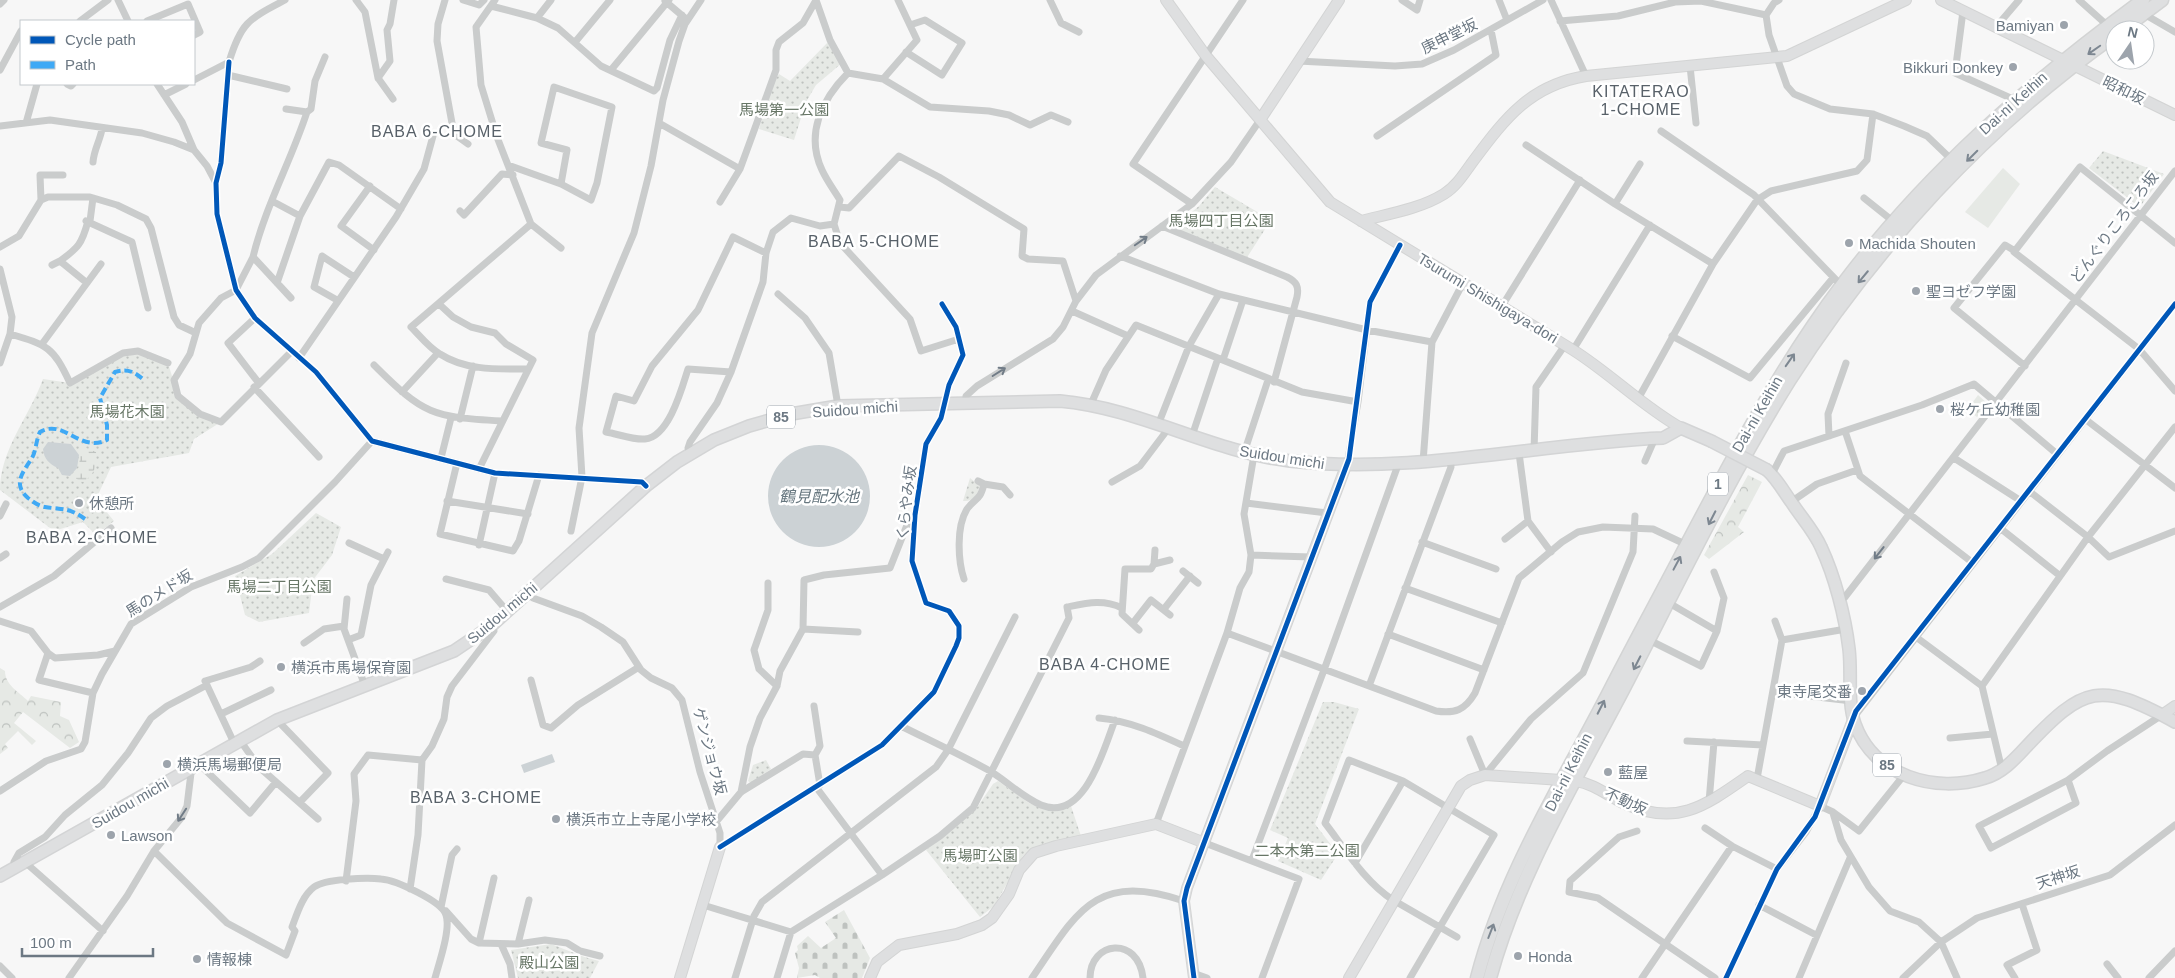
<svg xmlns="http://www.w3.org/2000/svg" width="2175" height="978" font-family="Helvetica,'Noto Sans JP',sans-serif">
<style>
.grass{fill:url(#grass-dots)}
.forest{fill:url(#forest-crowns)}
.wetland{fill:url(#wetland-marsh)}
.cemetery{fill:url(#cemetery-stones)}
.pitch{fill:#e6e9e5}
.water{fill:#ccd2d5}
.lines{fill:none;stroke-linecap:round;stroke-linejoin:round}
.secondary-casing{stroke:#d3d4d4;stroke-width:12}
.primary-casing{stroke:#d3d4d5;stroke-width:14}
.highway-casing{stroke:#d3d4d4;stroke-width:15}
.street{stroke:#cacccc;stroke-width:7}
.secondary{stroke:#dedfe0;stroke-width:10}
.primary{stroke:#dedfe0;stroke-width:11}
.highway{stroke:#dedfe0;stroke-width:12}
.primary-bridge-casing{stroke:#d3d4d5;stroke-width:14;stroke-linecap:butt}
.primary-bridge{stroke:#dedfe0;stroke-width:11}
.quiet{stroke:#3fa9f5;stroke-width:4;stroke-dasharray:8 4;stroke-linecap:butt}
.cycleway-casing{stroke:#fff;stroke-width:8}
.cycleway{stroke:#0057b8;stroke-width:5}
.oneway{stroke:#7d8791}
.oneway2{stroke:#717c87}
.poi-dot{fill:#9da4ac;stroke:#fff;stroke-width:2}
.labels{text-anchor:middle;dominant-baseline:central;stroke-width:5;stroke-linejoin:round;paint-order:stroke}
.shield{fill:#fff;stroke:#98a0a8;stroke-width:1}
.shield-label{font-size:14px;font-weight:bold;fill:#6c7883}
.poi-label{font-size:15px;fill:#6c7883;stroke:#fff;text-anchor:start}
.street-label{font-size:15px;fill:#6c7883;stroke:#fff}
.park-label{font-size:15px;fill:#677666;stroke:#fff}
.neighbourhood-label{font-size:16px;letter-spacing:1px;fill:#586169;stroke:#fff}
.water-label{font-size:16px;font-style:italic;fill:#67777f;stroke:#fff}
</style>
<defs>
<pattern id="grass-dots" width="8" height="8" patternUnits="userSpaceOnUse" patternTransform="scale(1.25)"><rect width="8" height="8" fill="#e6e9e5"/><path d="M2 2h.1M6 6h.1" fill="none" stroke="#bec2bf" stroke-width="1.8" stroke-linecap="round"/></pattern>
<pattern id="forest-crowns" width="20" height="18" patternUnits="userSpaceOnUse" patternTransform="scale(1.25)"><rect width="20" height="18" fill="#e6e9e5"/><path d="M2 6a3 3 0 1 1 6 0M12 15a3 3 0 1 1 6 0" fill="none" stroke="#bec2bf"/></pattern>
<pattern id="wetland-marsh" width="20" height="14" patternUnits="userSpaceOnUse" patternTransform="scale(1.25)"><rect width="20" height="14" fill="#e6e9e5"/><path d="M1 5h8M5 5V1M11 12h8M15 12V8" fill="none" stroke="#bec2bf"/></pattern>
<pattern id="cemetery-stones" width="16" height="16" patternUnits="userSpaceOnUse" patternTransform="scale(1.25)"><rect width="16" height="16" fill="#e6e9e5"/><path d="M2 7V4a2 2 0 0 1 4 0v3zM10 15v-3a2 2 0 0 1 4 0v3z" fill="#bec2bf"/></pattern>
</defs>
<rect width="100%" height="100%" fill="#f7f7f7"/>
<path class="grass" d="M830,40L842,63L816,85L806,102L794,140L759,129L772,84L779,74L790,81Z
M2103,151L2164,174L2142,204L2137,205L2089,168Z
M1215,187L1271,220L1246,259L1173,228L1199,206Z
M138,351L168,363L178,396L200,414L221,422L194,439L189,453L111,467L96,499L114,521L96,535L83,522L54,531L0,490C0,450 30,415 43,379L70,383L123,353Z
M970,478L980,486C977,495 973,502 963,501Z
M316,513L341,527L332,555L313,580L309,613L259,622L245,615L235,576L272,554Z
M1323,702H1334L1359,709L1315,824L1338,854L1321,880L1278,861L1288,838L1270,830Z
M766,760L771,769L751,783L748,781L753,765Z
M998,781L1029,803L1052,811L1071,806L1081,836L1033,849L1023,856L994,906L980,917L926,850L976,809L993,784Z
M551,944C568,950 581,957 599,961L590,978H518L511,950Z"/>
<path class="forest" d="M1978,395L1988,404L1977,417L1967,410Z
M1748,475L1762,482L1738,527L1744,532L1709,559L1704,555Z
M0,668L5,671C5,685 19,692 28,701L31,696L61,702L60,716L69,720L79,742L70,748L23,712L14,723L36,741L32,745L18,731L5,744L8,748L0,754Z"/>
<path class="wetland" d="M81,446L96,452C97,465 95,475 83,482L70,476L79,467Z"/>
<path class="cemetery" d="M844,910L870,958L862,978H820L815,975L797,978L799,968L795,953L798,950L797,946L808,936L821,948L836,938L825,922Z"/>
<path class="pitch" d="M2003,168L2020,184L1988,228L1965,212Z"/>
<path class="water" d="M48,442L71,444L79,455L77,468L70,476L62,475L58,468C49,464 44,459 43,449Z
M768 496a51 51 0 1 1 102 0a51 51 0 1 1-102 0Z
M552,754L555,762L524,773L521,765Z"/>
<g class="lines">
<g class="secondary-casing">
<path id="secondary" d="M1166,0L1206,56L1330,202L1573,350C1611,374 1642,406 1681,428
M1941,0L2175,115
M1260,120L1339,0
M1361,221C1388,214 1420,209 1444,194C1457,186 1465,172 1474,160C1506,117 1531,85 1586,76L1787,56L1906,0
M2162,715L2175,706
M680,978L720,847
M870,978L877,962L899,945L957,934L982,925L992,918L1009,894L1019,870L1034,853L1056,846L1156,824L1205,843
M1194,978L1184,901L1187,888L1346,466
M1349,978L1461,786L1470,780L1485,775L1576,781C1595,784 1608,796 1625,804C1677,827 1705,806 1748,776L1820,806L1854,717"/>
</g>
<g class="primary-casing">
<path id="primary" d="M1767,470C1777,479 1784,492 1792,503C1801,517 1814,531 1821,547C1835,577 1845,616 1849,649C1852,673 1847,701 1855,724C1874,776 1935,794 1985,778C2002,773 2014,760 2026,747C2084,685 2100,681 2175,722
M0,876L277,720L454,651L491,626L646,486L677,462L714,440L749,426L791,414L838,406L1060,401C1140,408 1211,452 1290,461C1415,475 1538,443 1663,438L1681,428L1711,441"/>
</g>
<g class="highway-casing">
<path id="highway" d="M2122,30L2162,0
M1477,978C1503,877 1561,785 1608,694C1634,643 1661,594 1687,544C1734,455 1781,366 1842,285C1927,172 2030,83 2143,0
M1490,978C1518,875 1576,780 1625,686C1678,584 1728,479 1789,381C1874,248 1986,126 2115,35"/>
</g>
<path class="street" d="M118,0L128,21
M356,0L365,12L378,78
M445,0L438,24L437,41L454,134L468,144
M463,0L479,5L484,0
M495,0L476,27L481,85L497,137L531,224L411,327C420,336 429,348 440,354C466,371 499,369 528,369
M816,0L830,40L848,73
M1050,0L1061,23L1079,32
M1402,0L1417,10L1420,0
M1499,0L1507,20
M1551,0L1586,76
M1779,0L1774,3L1766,15L1769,35L1787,86L1794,94L1830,109L1873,114L1904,126L1927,136L1952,160
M2079,0L2108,26
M665,1L685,18
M0,4L4,0
M491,6L537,18L558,28L601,66L654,91L657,88L670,40L682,15
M1963,11L1955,73L2015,100
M2144,14L2175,32
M537,18L551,0
M80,21L108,0
M147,21L188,4L200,32L194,35
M1560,21L1618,16L1675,2L1701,1L1766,15
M1996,27L2019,0
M576,41L610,0
M906,52L942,75L962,43L925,20L910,25
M1298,61L1395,66L1422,64L1454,50L1543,0
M229,62L221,163L216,183L217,214L236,290L255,318L316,372L372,441L495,473L642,482L646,486
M1690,66L1696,123
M0,70L21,31
M611,70L669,0
M228,75L287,89
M883,79L917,40L898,0
M194,80L229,62C241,22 249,19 285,0
M67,84L71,86L73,84
M157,84L182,122L194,150L207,166L216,183
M164,95L186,84
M393,99L378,78L390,61L387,30L390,24L394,0
M286,109L307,112
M26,123L37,84
M659,123L740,169
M0,126L50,120L142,133L174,142L194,150
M1661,131L1754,195L1842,286
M1377,136L1496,55L1491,30
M1526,145L1615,204L1713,264
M93,162C94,149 100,141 102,129
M508,165L561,184L591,200L597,183L612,107L554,87L541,143L567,150L561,184
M370,186L341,226L374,250
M1864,198L1894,222
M41,200L40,175H63
M272,201L300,216L329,162L339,165L401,209
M720,202L740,169L755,128L776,70V50L779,42L803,23L815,2
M1192,204L1133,164L1243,0
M1615,204L1640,164
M840,207L849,208L899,156L939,177L1024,229L1022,256L1028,259L1063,261L1076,301
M460,211L464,215L502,174L513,175
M86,221L132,242L148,308
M90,221L93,198
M531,224L561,248
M1162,226L1287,277C1297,282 1299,287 1297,297L1274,382
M2175,243L2080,167L2014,252L2139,349L2175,391
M0,247L19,236L41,200L48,197H90L117,205L146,219L151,228L174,317L179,325L196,333
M2015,251L2005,245L1954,308L2025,366
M1120,256L1219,294L1367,330L1432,342
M253,257C265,207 291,161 307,112L311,109L315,81L325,57
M52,265L60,261
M0,269L12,317L10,334C48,345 53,347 70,383L123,353L138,351L168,363
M87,283L60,261C78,248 82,244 88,221
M277,283L300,216
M778,294L805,318L829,353L838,406
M291,298L253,257L236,290L221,298L199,323L190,354L174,380L178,396L200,414L221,422L291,352
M337,300L314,287L322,256L354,277
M439,304L453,317L471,327L495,333L506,344L533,360L479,469
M1502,306L1580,180
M1072,311L1128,336
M255,318L228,343L258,382
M1672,336L1750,378L1833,278
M959,339L921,351L910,319L840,243L834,224L840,200C834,190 827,181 822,170C805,134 822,99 848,73L883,79L930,107L989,111L1009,115L1030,125L1051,115L1068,122
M42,344L101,264
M1573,350L1650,225
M299,358L396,217L424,169L433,136
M1223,360L1243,300
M0,363L10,334
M374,365C424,415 432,417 502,421
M731,372L688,369C682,388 669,437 645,439C633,440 618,434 606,432L616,396L634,401L652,366L698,310L733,237L766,253
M254,387L319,457
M402,392L438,353
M1638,399L1713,264L1757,200L1771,191L1857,171L1867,160L1873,114
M966,404V396L977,386L1053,339L1063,327L1076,301L1096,275L1192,204L1231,162L1260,120
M1091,404L1106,370L1136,325L1302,392L1358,402
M460,419L473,366
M2085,419L2175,488
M1158,425L1189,346L1219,294
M1845,431L1860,476L1973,563
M1192,436L1218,358
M1829,436L1828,414L1846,363
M1534,451L1536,387L1565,345
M1244,453L1268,380
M1519,453L1528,521L1551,552
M690,454L688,448L690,442L717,403L731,372L763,282L766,253L773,232L791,218L820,226L834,224
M441,458L451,418
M1954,458L2021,501
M1645,461L1655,438
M1423,462L1432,342L1463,283
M457,463L440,534L513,551L519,541L539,475
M1347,465L1358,402L1370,302L1400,245
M1772,474L1784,451L1922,405L1974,384L2057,454
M1112,482L1140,466L1168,429
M984,484L1003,487L1010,495
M2029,491L2088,537L2109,557L2175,531
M447,501L528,514
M1791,502L1817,484L1857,470
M1246,503L1327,513
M0,516L6,504
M2000,528L2059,575
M571,531L582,477L579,428L592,333L634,233L651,166L663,100L679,41L685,24L701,0
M1505,539L1528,521
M1422,542L1496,569
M349,543L384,559
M479,545L495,473
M1251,555L1311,557
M0,558L6,554
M1154,564L1170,560
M1183,571L1198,583
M446,579L489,590L507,611
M964,579C958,561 956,527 967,509C976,497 980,501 984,484L978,481
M768,583V610L754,650L759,669L777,686
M1405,588L1502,623
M528,593L533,598L582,616L601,627L623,642L641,670L651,678L672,688L682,700L700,772L720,833V847
M347,599L344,629L365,686
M1838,600L1845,597L2175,171
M1669,603L1717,631L1724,598L1714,572
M0,607L54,576L111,528
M1164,609L1190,576
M0,621L31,631L48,653L55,658L98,655L115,651
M1133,623L1151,600L1170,615
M803,629L858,632
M1139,630L1122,614L1125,569H1151L1154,564L1155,550
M1227,633L1436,711C1455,714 1465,710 1475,693L1519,578L1562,542L1578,532L1603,527L1653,529L1687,545
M1388,634L1484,670
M1916,637L1982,686L2088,537L2175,427
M348,640L361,635L371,585L388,552
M1649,640L1701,666L1717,631
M1782,640L1846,629
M304,643L324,629L344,626
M48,653L39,680L93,693
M531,680L543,725L551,728L578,705L639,667
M1369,686L1451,467L1450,459
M1982,686L2002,770
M1774,692L1852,701
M814,706L820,746L815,755L820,785
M221,714L271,690
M1854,717L2175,304
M1099,718C1130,721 1156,733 1184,746
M277,720L328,773L300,802
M901,726C931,741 961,755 990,771C1008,782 1022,797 1041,805C1085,823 1104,748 1115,720
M1950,738L1993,734
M239,739L259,767L318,819
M1470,739L1485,775L1531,719L1583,673L1633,552L1635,516
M1687,741L1763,745
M234,743L205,681L251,667L260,661
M199,764L250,813L276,782
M1757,779L1782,640L1775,621
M2068,780L2076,803L1991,848L1979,826L2068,780L2107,751L2162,715
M816,787L882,875
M0,791L46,761L81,749L85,742L93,693L102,674L131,624L191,587L242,567L259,558L335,482L372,441
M741,792L750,747L760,718L777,686L780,671L803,629L804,580L824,575L890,568L909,520L915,515
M1709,802L1714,742
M1833,813L1841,840L1869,887L1890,911L1919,922L1941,942L1957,978
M716,822L741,792L803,754L815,755
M1156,824L1227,633L1240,588L1249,572L1251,555L1244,514L1254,455
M1705,828L1732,846L1777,869
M1637,831L1619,837L1570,881L1569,892L1598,898L1715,978
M1205,843L1299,879L1262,978
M720,847L882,745L934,692L956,646L959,638V626L949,611L926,603L912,561L915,515L926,444L941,418L949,385L963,355L956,327L942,304
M154,851L227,923L286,955L295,931L292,927C297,914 302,896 314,887C325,879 367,877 381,879C395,880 442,901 446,915C451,929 439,963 435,978
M1252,860L1324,670L1398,465
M26,863L103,931
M1355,863L1403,781
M17,867L14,862L19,853L45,837L65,815L102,785L128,753L151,718L167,706L207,685
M346,881L356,801L354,774L368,755L422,760
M410,889L418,835L422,760L432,746L444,719L447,697L452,686L494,631L491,626
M703,905L791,932
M1759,905L1816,935
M441,907L452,855L457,849
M446,911L471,939L479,943L518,944L529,900
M479,943L494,878
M501,944L510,964L512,978
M518,944L545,940L567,943L580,951L600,956
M2107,964L2118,978
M0,966L12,978
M1193,973L1207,978
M69,978L127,896L154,851L182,817L187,806L191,773L189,769
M735,978L754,916L762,902L936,767L948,750L1015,617
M777,978L791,932L882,875L940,836L973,808L1069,618L1067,607C1087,603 1103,599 1122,608
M1032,978C1077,912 1095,871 1184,901
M1090,978C1090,941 1138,935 1143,978
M1410,978L1494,835L1403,781L1349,760L1325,823C1345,849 1365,882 1393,900L1457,937
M1642,978L1732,846
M1726,978L1777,869L1806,832L1820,806L1833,812L1859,831L1904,775
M1799,978L1850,858
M1903,978L1941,942L1977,918L2110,875L2175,825
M2015,978L2007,965L2037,950L2022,904
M2149,978L2175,951"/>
<use href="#secondary" class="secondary"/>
<use href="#primary" class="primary"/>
<use href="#highway" class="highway"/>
<g class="primary-bridge-casing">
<path id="primary-bridge" d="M1711,441L1767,470"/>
</g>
<use href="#primary-bridge" class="primary-bridge"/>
<path class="quiet" d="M85,519C68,507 64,510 45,507C39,506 33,502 28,498C12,484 23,472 32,458C36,451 36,440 40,432C64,418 79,453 107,440V425L100,398L115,372C128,368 135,372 145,381"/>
<g class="cycleway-casing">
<path id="cycleway" d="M229,62L221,163L216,183L217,214L236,290L255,318L316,372L372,441L495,473L642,482L646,486
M720,847L882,745L934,692L956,646L959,638V626L949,611L926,603L912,561L915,515L926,444L941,418L949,385L963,355L956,327L942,304
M1194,978L1184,901L1187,888L1349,459L1370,302L1400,245
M1726,978L1777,869L1815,817L1856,711L2175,304"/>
</g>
<use href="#cycleway" class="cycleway"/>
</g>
<defs><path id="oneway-shaft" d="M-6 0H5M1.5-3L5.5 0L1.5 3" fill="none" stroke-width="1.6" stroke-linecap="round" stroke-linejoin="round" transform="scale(1.25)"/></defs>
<g class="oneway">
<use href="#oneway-shaft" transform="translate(2094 50) rotate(145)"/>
<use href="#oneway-shaft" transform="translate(1972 156) rotate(135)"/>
<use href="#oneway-shaft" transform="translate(1863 277) rotate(130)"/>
<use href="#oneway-shaft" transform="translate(1790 360) rotate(-55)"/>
<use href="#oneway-shaft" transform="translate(1712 518) rotate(117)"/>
<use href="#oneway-shaft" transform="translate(1677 563) rotate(-62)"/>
<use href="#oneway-shaft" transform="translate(1637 663) rotate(117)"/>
<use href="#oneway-shaft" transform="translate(1601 707) rotate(-63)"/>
<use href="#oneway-shaft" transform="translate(1491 931) rotate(-69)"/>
</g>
<g class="oneway2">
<use href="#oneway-shaft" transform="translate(1141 241) rotate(-35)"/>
<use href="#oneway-shaft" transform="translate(999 372) rotate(-32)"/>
<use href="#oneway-shaft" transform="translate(1879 553) rotate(128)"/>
<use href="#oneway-shaft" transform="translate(182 815) rotate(123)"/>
</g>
<g class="poi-dot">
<circle cx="2064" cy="25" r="5"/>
<circle cx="2013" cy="67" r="5"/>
<circle cx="1849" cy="243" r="5"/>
<circle cx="1916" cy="291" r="5"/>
<circle cx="1940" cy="409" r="5"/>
<circle cx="79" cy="503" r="5"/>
<circle cx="281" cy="667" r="5"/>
<circle cx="1862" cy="691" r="5"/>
<circle cx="167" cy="764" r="5"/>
<circle cx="1608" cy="772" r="5"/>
<circle cx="556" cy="819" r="5"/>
<circle cx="111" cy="835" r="5"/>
<circle cx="1518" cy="956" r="5"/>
<circle cx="197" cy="959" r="5"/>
</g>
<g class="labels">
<g class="shield">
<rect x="767" y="405.5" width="28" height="23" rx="4"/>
<rect x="1708" y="472.5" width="20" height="23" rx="4"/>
<rect x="1873" y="753.5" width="28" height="23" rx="4"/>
</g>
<g class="shield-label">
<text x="781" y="417">85</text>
<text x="1718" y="484">1</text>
<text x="1887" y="765">85</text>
</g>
<g class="poi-label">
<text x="2054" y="25" text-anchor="end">Bamiyan</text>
<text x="2003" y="67" text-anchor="end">Bikkuri Donkey</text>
<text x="1859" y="243">Machida Shouten</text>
<text x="1926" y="291">聖ヨゼフ学園</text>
<text x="1950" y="409">桜ケ丘幼稚園</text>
<text x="89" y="503">休憩所</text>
<text x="291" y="667">横浜市馬場保育園</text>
<text x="1852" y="691" text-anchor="end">東寺尾交番</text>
<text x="177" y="764">横浜馬場郵便局</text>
<text x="1618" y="772">藍屋</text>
<text x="566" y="819">横浜市立上寺尾小学校</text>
<text x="121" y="835">Lawson</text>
<text x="1528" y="956">Honda</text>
<text x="207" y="959">情報棟</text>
</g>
<g class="street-label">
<text transform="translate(1449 36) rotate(-26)">庚申堂坂</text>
<text transform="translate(2124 90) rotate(26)">昭和坂</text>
<text transform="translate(2013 103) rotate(-42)">Dai-ni Keihin</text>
<text transform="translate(2114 227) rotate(-53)">どんぐりころころ坂</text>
<text transform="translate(1488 298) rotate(31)">Tsurumi Shishigaya-dori</text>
<text transform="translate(855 409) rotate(-4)">Suidou michi</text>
<text transform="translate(1757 414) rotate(-60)">Dai-ni Keihin</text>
<text transform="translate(1282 457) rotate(9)">Suidou michi</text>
<text transform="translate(906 503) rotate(-83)">くらやみ坂</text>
<text transform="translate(159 593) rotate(-32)">馬のメド坂</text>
<text transform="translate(502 613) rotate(-40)">Suidou michi</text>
<text transform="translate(710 751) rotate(75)">ゲンジョウ坂</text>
<text transform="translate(1568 772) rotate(-63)">Dai-ni Keihin</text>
<text transform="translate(1626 801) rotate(24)">不動坂</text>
<text transform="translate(130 803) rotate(-30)">Suidou michi</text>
<text transform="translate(2058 877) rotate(-18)">天神坂</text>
</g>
<g class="park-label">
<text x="784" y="109">馬場第一公園</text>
<text x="1221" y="220">馬場四丁目公園</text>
<text x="127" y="411">馬場花木園</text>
<text x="279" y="586">馬場二丁目公園</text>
<text x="1307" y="850">二本木第二公園</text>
<text x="980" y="855">馬場町公園</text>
<text x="549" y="962">殿山公園</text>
</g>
<g class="neighbourhood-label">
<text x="1641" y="91">KITATERAO<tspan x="1641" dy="18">1-CHOME</tspan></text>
<text x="437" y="131">BABA 6-CHOME</text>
<text x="874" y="241">BABA 5-CHOME</text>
<text x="92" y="537">BABA 2-CHOME</text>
<text x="1105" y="664">BABA 4-CHOME</text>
<text x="476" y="797">BABA 3-CHOME</text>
</g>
<g class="water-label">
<text x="819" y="496">鶴見配水池</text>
</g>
</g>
<rect x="20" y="20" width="175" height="65" fill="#ffffff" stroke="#c4c9cd"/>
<rect x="30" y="36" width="25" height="8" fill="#0057b8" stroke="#c4c9cd"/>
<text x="65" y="45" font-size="15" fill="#6c7883">Cycle path</text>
<rect x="30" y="61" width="25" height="8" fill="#3fa9f5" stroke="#c4c9cd"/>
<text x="65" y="70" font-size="15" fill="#6c7883">Path</text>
<g transform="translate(2130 45) rotate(13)"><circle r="24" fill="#ffffff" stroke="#c4c9cd"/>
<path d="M0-4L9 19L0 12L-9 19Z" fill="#9da4ac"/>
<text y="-8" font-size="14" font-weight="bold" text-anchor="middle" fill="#6c7883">N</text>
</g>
<path d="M22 948v8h131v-8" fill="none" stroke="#6c7883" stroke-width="2.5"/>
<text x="30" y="948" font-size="15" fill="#6c7883" stroke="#ffffff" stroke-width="4" paint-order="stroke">100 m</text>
</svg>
